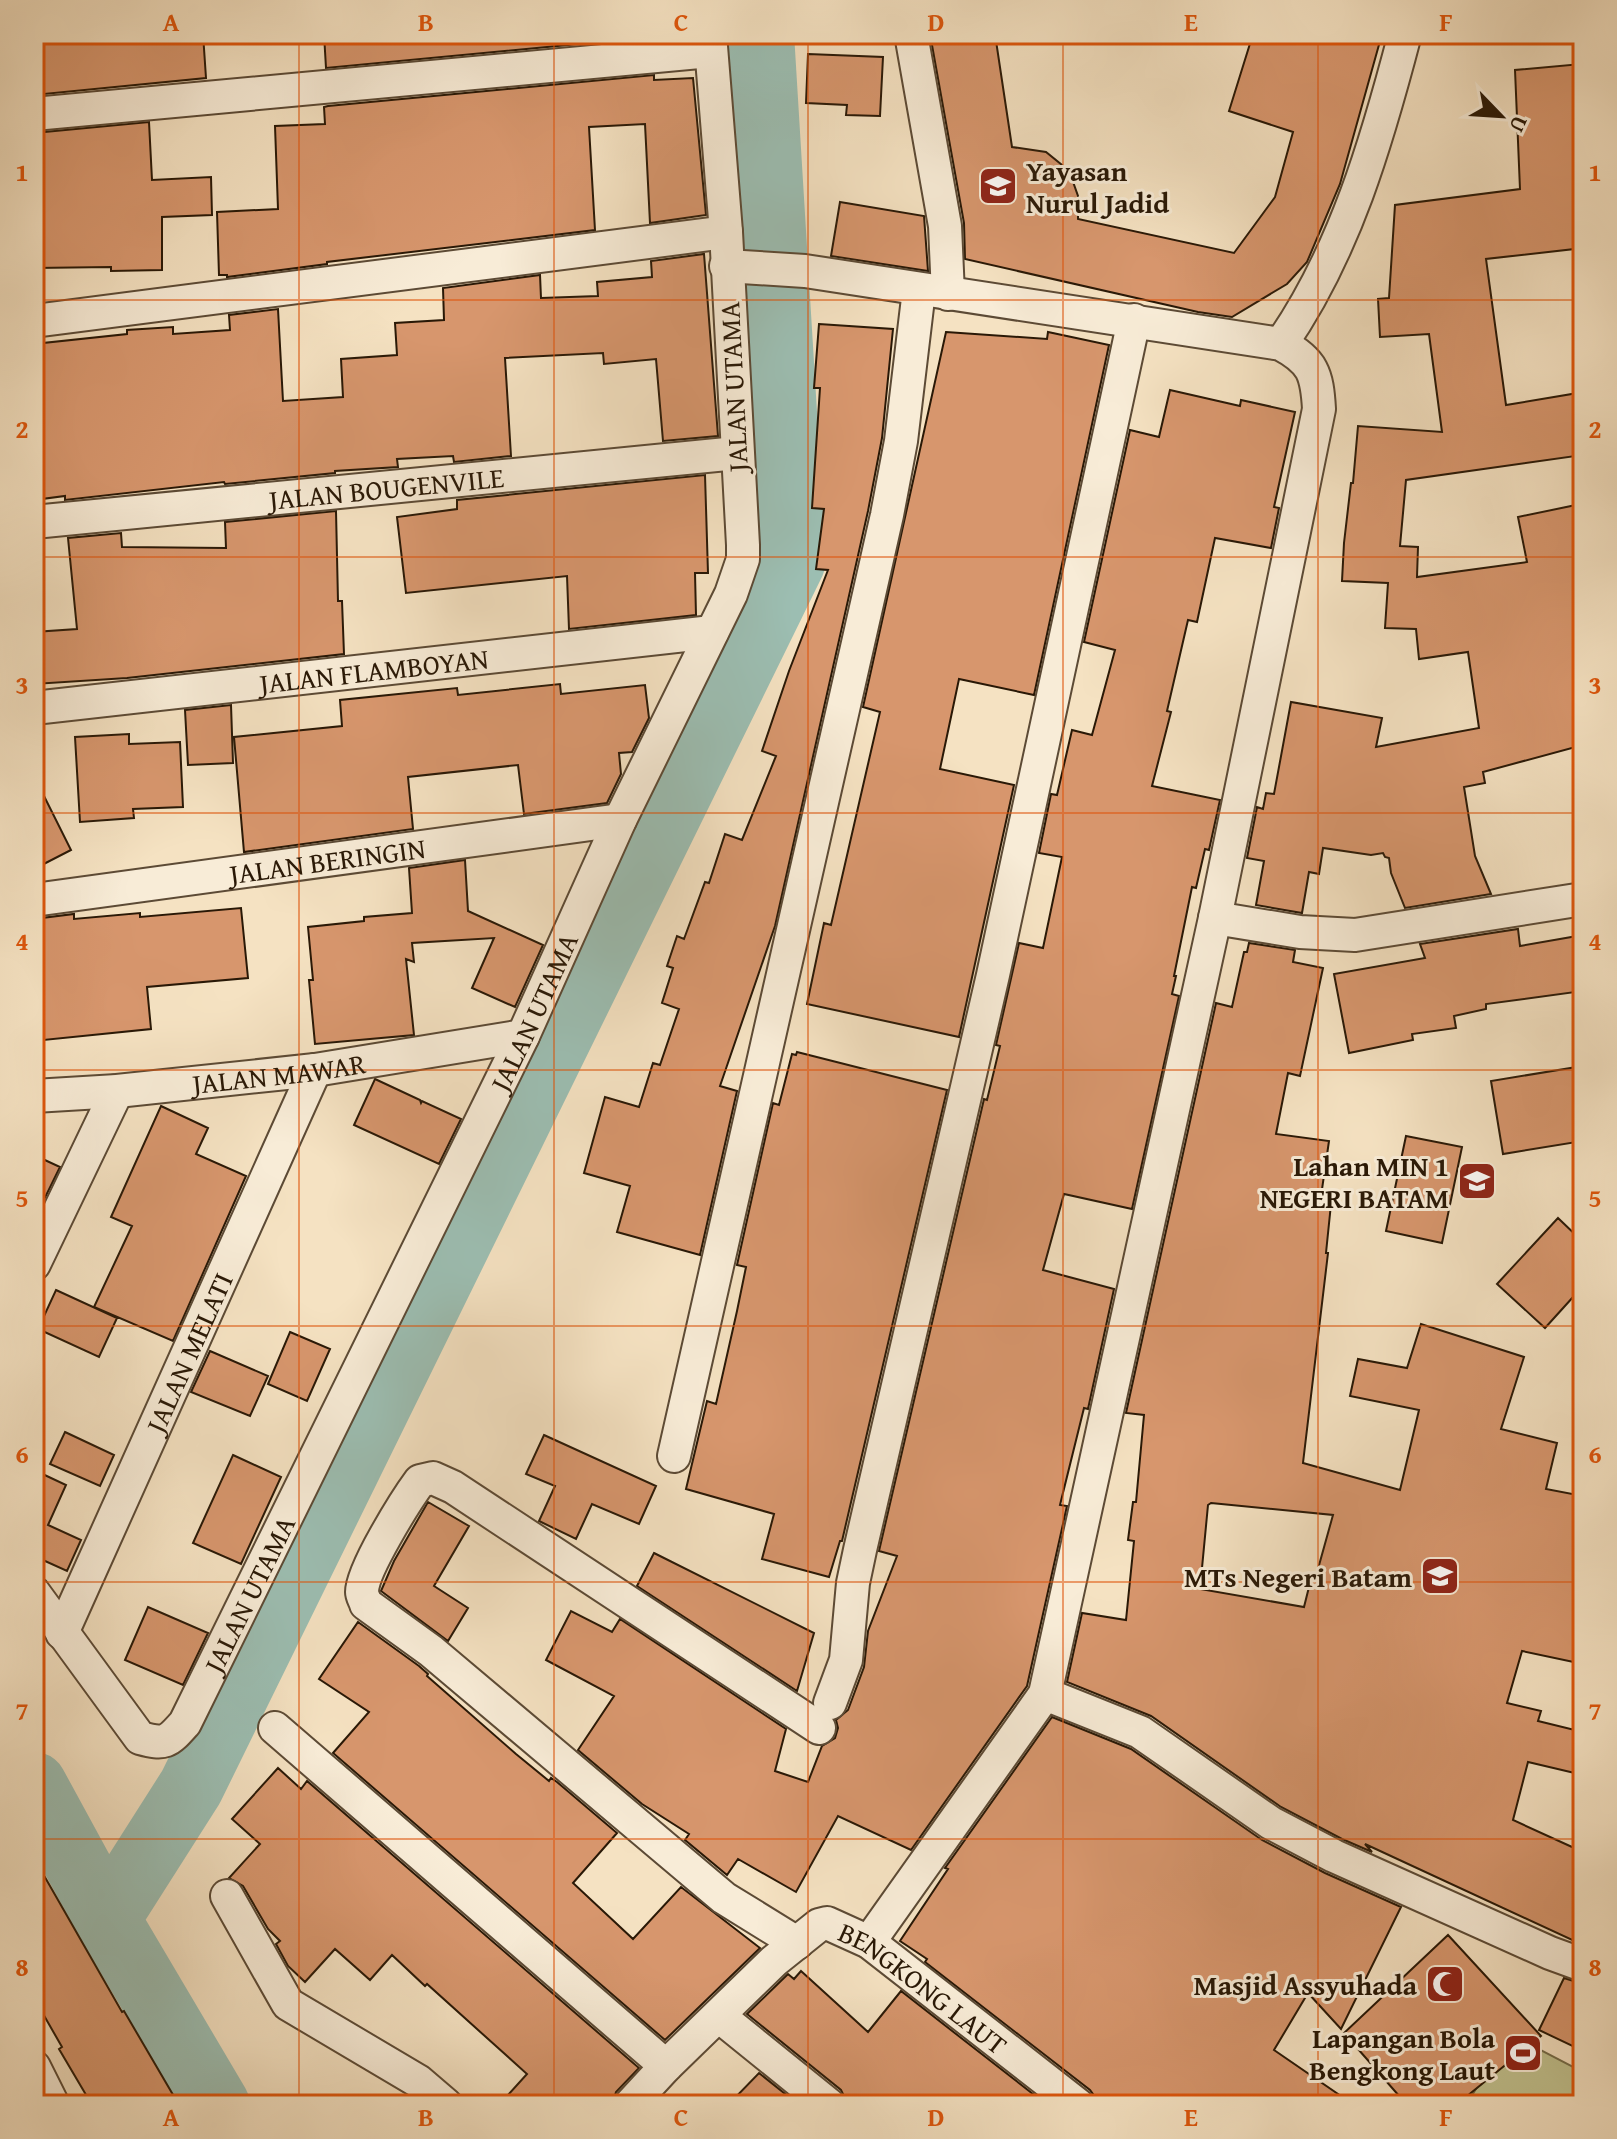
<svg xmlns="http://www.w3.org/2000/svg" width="1617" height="2139" font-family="'Gentium Book Plus',serif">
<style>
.green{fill:#c1c28f;stroke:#756d4a;stroke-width:2}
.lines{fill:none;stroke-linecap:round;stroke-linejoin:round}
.river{stroke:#9cbeb2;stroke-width:66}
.building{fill:#d7966d;stroke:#291806;stroke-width:2;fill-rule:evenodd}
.street-casing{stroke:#5c4a35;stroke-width:36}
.street{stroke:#f8ecd7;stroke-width:32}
.grid{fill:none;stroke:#de560c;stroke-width:2;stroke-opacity:0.55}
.labels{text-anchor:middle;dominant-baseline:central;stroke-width:6;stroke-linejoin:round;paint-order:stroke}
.poi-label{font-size:28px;font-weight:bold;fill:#291806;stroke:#f8ecd7;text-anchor:end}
.street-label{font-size:28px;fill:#291806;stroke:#f8ecd7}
.neatline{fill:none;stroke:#de560c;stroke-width:3}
.grid-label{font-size:26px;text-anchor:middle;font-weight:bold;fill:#de560c}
</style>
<rect width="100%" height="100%" fill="#f5e2c2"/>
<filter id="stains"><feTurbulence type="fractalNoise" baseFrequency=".0025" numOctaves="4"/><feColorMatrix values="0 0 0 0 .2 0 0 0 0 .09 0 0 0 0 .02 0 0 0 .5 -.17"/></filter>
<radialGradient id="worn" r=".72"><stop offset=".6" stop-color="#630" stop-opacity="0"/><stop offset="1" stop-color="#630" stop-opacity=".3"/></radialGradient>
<path class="green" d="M1510,2034L1583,2072V2105H1466Z"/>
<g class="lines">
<path class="river" d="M34,1785L107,1919L217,2105
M107,1919L191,1787L793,561L761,34"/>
</g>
<path class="building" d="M65,34H203L206,78L34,95V43L65,40Z
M324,34H651V37L326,68Z
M930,34H995L1012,147L1046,152L1062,165L1072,179L1078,196V219L1234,253L1275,197L1293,132L1229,111L1253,34H1382L1340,184L1307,262L1287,284L1232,317L1198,312L965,259L964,223Z
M808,54L883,57L880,116L846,115L847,105L806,103Z
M1581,64L1583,248L1486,259L1506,405L1578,393L1583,425V455L1406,480L1400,546L1418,547L1417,577L1527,562L1518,517L1576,505L1583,540V745L1483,772L1485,783L1464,787L1475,856L1491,894L1405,908L1391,873L1389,858L1385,857L1383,853L1371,855L1323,848L1319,874L1309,872L1302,913L1256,905L1264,861L1247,858L1257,807L1263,809L1266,793L1274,794L1291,702L1382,718L1376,747L1479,728L1468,652L1419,659L1416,629L1385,628L1388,583L1342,581L1344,543L1351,483H1353L1358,426L1442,432L1429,334L1380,337L1378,299L1389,298L1395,205L1520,189L1515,70Z
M654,75V80L693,78L706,215L650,223L645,124L589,127L595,230L327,262V264L227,277V275H219L217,212L278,209L275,126L325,124L324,107L328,106Z
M149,122L152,180L211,177L212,215L162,217V270L111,271V267L34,268V133Z
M840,202L924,216L928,271L831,256Z
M704,254L718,436L663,441L656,359L604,364L603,353L505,358L511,456L454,462L453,456L397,459L398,467L335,471V473L225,484L224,482L65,500V496L34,500V344L127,334V330L173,327V334L230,330L229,315L278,309L283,401L343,397L341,359L397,355L395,323L444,320L443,288L540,275L541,298L598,296L597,282L652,277L651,261Z
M819,324L893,329L882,438L868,511L775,926L720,1086L737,1091L700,1255L617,1232L630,1186L584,1173L605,1097L639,1107L653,1063L660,1065L679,1009L662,1003L673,968L667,966L677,936L684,939L705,882L709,883L725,834L742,840L776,756L762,751L789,671L828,570L816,569L824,509L812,508L820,388H814Z
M946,332L1047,339L1048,332L1109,345L1034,695L959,679L940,769L1014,785L959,1037L807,1004L824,923L831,925L880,712L863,707Z
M1170,390L1240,406L1241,400L1295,412L1274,507L1279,508L1271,548L1215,538L1197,622L1188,620L1167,711L1171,712L1152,786L1220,800L1209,850L1205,849L1196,888L1192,887L1174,976H1176L1172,994L1179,996L1132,1209L1064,1194L1043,1270L1114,1289L1088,1409L1084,1408L1060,1505L1067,1506L1027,1686L911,1850L838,1816L796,1892L738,1859L727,1875L685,1840L689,1834L642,1804L578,1750L614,1696L546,1660L571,1611L612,1632L620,1619L786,1729L775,1771L808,1782L822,1746L835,1738L838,1728L836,1720L848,1710L864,1667L868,1631L897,1556L879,1551L984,1099L987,1100L1000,1046L996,1045L1019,943L1043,948L1062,857L1039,853L1051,794L1057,795L1072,730L1092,735L1115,650L1084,642L1130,430L1159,437Z
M705,475L708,573H695L696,615L569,629L567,576L406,593L397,517L457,509V500Z
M336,511L338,601H342L344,654L127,678L34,684V632L77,629L68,538L121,533L122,547L226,548L225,522Z
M560,684L561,694L645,685L649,718L632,752L619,753L621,774L607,803L524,814L518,765L408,777L413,829L244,852L234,737L342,726L340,700L457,688L458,695Z
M231,705L233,763L188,765L185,710Z
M129,734V744L180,742L183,807L133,809L134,818L80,822L75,737Z
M34,776L71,850L34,869Z
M465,860L468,911L543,945L515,1007L472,988L494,938L412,943L414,962L406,959L414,1035L315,1044L309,980H313L308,927L364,921V917L412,913L409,868Z
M241,908L248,978L147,987L151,1029L34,1041V919L74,914V919L140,913V917Z
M1518,929L1520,946L1583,935V991L1486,1004V1009L1454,1016L1456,1028L1412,1034L1413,1040L1349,1053L1334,974L1425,958L1420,944Z
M1249,943L1295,950L1293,962L1323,968L1300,1076L1288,1073L1276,1134L1329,1141L1320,1203L1331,1204L1326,1253H1328L1303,1463L1400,1490L1419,1410L1350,1396L1358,1359L1407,1368L1421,1324L1524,1357L1501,1429L1557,1443L1546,1489L1583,1496V1664L1522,1651L1507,1703L1541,1711L1538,1721L1583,1732V1775L1528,1762L1513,1820L1583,1852V1945L1365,1844L1372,1852L1342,1839L1281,1807L1151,1716L1067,1682L1082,1613L1126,1620L1134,1541L1128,1540L1133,1502H1136L1144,1415L1126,1413L1216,1003L1232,1007L1244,952H1247ZM1211,1503L1333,1515L1316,1576L1312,1575L1304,1607L1200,1589L1208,1505Z
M797,1052L947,1090L842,1541H840L829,1577L762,1559L774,1514L686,1489L707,1401L716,1404L737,1311L746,1267L737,1265L773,1103L779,1105L792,1054L796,1055Z
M1583,1066V1141L1503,1154L1491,1081Z
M375,1079L420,1100L421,1103L422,1101L461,1119L439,1164L354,1125Z
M161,1106L208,1128L196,1154L246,1176L173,1341L94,1307L132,1226L111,1217Z
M1406,1136L1462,1147L1442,1243L1386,1231Z
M34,1155L60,1167L34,1220Z
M1558,1218L1583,1242V1286L1545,1328L1497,1284Z
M56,1290L117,1318L99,1357L38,1329Z
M290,1332L330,1349L307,1401L268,1384Z
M210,1351L268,1376L250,1416L191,1392Z
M65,1432L114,1455L100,1486L50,1464Z
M544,1435L656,1486L639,1524L592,1504L576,1539L539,1521L555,1486L526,1474Z
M233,1455L281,1477L241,1564L193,1543Z
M34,1470L66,1485L48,1525L81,1540L67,1571L34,1556Z
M428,1502L469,1526L434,1586L468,1608L448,1641L381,1591L394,1561Z
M654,1553L814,1633L797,1691L637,1586Z
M148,1607L208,1633L183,1685L125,1660Z
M358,1622L419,1666L428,1674L427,1676L516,1754L549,1781L551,1778L557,1782L617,1833L573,1883L633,1939L681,1887L760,1948L665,2040L333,1753L369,1712L319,1679Z
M1052,1717L1131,1749L1262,1840L1325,1873L1401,1907L1341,2029L1308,1993L1274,2050L1354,2105H1097L1095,2097L1090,2090L925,1962L927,1959L900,1941L948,1869L945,1868Z
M278,1768L301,1789L307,1781L639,2068L616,2092L612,2105H499L527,2074L427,1984L425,1986L392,1955L370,1980L335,1949L305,1982L288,1966L276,1944L280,1941L268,1929L243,1886L229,1878L260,1844L232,1819Z
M34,1858L122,2012L124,2011L179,2105H92L59,2049L62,2047L34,1998Z
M1448,1935L1541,2036L1456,2105H1407L1344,2033Z
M801,1971L868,2032L901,1991L1047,2105H848L841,2090L747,2014L787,1975L788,1974L794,1979Z
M1564,1978L1583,1984V2051L1539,2030Z
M759,2073L799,2105H728Z"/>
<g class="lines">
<g class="street-casing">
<g id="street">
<path d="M911,34L945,226L948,294"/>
<path d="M34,114L710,51"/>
<path d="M726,266L805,271L1281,344C1313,361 1317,374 1319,409L1215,918L1045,1694L869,1942"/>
<path d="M34,321L726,232"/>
<path d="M1281,344C1345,252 1377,141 1405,34"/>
<path id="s1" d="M34,522L737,453"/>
<path id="s2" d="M34,708L712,632"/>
<path id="s3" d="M34,900L620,820"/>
<path d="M1215,918L1300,932L1355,935L1583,899"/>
<path id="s4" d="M34,1096L117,1091L315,1070L523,1036"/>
<path d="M34,1264L117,1091"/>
<path d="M674,1456L887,515L901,441L919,290"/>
<path id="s5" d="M34,1593L140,1738C166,1745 168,1742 185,1723L523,1036L620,820L731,594L743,559V545L726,232L710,34"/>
<path id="s6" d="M62,1633L315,1070"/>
<path d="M1045,1694L1140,1732L1271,1823L1334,1856L1550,1953L1583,1965"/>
<path d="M830,1703L846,1660L853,1583L860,1550L993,975L1134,320"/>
<path d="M275,1728L666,2066"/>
<path d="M227,1896L288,2004L418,2081L446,2105"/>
<path d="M797,1943L724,1898L431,1651L366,1604C365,1600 362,1596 362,1592C362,1570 406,1500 420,1481L433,1478L453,1487L819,1728"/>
<path d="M719,2016L829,2105"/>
<path d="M34,2067L53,2105"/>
<path id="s7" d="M630,2105L666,2066L774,1961L819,1925L827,1923L869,1942L1078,2105"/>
</g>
</g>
<use href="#street" class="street"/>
</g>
<path class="grid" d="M299,34V2105M554,34V2105M808,34V2105M1063,34V2105M1318,34V2105M34,300H1583M34,557H1583M34,813H1583M34,1070H1583M34,1326H1583M34,1582H1583M34,1839H1583"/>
<defs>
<g id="school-square" transform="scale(2)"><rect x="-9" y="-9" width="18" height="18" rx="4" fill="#8f2418" stroke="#f8ecd7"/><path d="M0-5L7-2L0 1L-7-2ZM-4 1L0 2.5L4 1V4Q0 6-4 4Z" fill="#fff"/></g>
<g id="mosque-square" transform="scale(2)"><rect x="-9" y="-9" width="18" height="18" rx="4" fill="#8f2418" stroke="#f8ecd7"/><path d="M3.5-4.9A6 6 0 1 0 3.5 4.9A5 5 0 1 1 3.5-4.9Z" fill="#fff"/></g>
<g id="stadium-square" transform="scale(2)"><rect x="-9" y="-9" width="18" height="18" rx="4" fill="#8f2418" stroke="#f8ecd7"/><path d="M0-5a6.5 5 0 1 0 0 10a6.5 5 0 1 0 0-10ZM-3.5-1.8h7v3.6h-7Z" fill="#fff"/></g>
</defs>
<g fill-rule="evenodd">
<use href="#school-square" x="998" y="186"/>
<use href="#school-square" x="1477" y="1181"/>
<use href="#school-square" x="1440" y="1576"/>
<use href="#mosque-square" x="1445" y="1984"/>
<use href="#stadium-square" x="1523" y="2053"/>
</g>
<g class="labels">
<g class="poi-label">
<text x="1026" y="170" text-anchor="start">Yayasan<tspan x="1026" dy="32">Nurul Jadid</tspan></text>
<text x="1449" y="1165">Lahan MIN 1<tspan x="1449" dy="32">NEGERI BATAM</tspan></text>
<text x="1412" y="1576">MTs Negeri Batam</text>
<text x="1417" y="1984">Masjid Assyuhada</text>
<text x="1495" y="2037">Lapangan Bola<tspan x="1495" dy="32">Bengkong Laut</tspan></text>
</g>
<g class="street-label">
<text transform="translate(733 387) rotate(-93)">JALAN UTAMA</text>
<text stroke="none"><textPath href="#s1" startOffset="354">JALAN BOUGENVILE</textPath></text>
<text stroke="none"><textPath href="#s2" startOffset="342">JALAN FLAMBOYAN</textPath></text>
<text stroke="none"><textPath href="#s3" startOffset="296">JALAN BERINGIN</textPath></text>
<text stroke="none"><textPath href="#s5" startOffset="1024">JALAN UTAMA</textPath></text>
<text stroke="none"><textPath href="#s4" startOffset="246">JALAN MAWAR</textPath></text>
<text stroke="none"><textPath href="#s6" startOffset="308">JALAN MELATI</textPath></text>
<text stroke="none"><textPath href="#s5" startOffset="376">JALAN UTAMA</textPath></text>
<text stroke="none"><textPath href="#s7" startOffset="386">BENGKONG LAUT</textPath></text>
</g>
</g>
<rect width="1617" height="2139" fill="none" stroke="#f5e2c2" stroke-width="88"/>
<g transform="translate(1501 116) rotate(115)" stroke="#f8ecd7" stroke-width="6" paint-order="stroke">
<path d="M0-6L14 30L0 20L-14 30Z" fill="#291806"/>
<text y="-12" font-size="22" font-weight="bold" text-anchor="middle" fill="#291806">U</text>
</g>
<rect x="44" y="44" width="1529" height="2051" class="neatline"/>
<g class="grid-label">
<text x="171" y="31">A</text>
<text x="426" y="31">B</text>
<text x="681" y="31">C</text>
<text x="936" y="31">D</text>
<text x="1191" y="31">E</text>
<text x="1446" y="31">F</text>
<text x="22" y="181">1</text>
<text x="1595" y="181">1</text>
<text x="22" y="438">2</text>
<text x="1595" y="438">2</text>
<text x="22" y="694">3</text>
<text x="1595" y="694">3</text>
<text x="22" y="950">4</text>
<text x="1595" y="950">4</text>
<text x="22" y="1207">5</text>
<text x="1595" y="1207">5</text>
<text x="22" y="1463">6</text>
<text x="1595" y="1463">6</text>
<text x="22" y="1720">7</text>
<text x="1595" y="1720">7</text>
<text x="22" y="1976">8</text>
<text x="1595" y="1976">8</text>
<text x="171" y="2126">A</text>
<text x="426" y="2126">B</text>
<text x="681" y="2126">C</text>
<text x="936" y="2126">D</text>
<text x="1191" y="2126">E</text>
<text x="1446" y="2126">F</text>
</g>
<rect width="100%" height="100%" filter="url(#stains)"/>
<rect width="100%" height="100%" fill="url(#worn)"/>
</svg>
